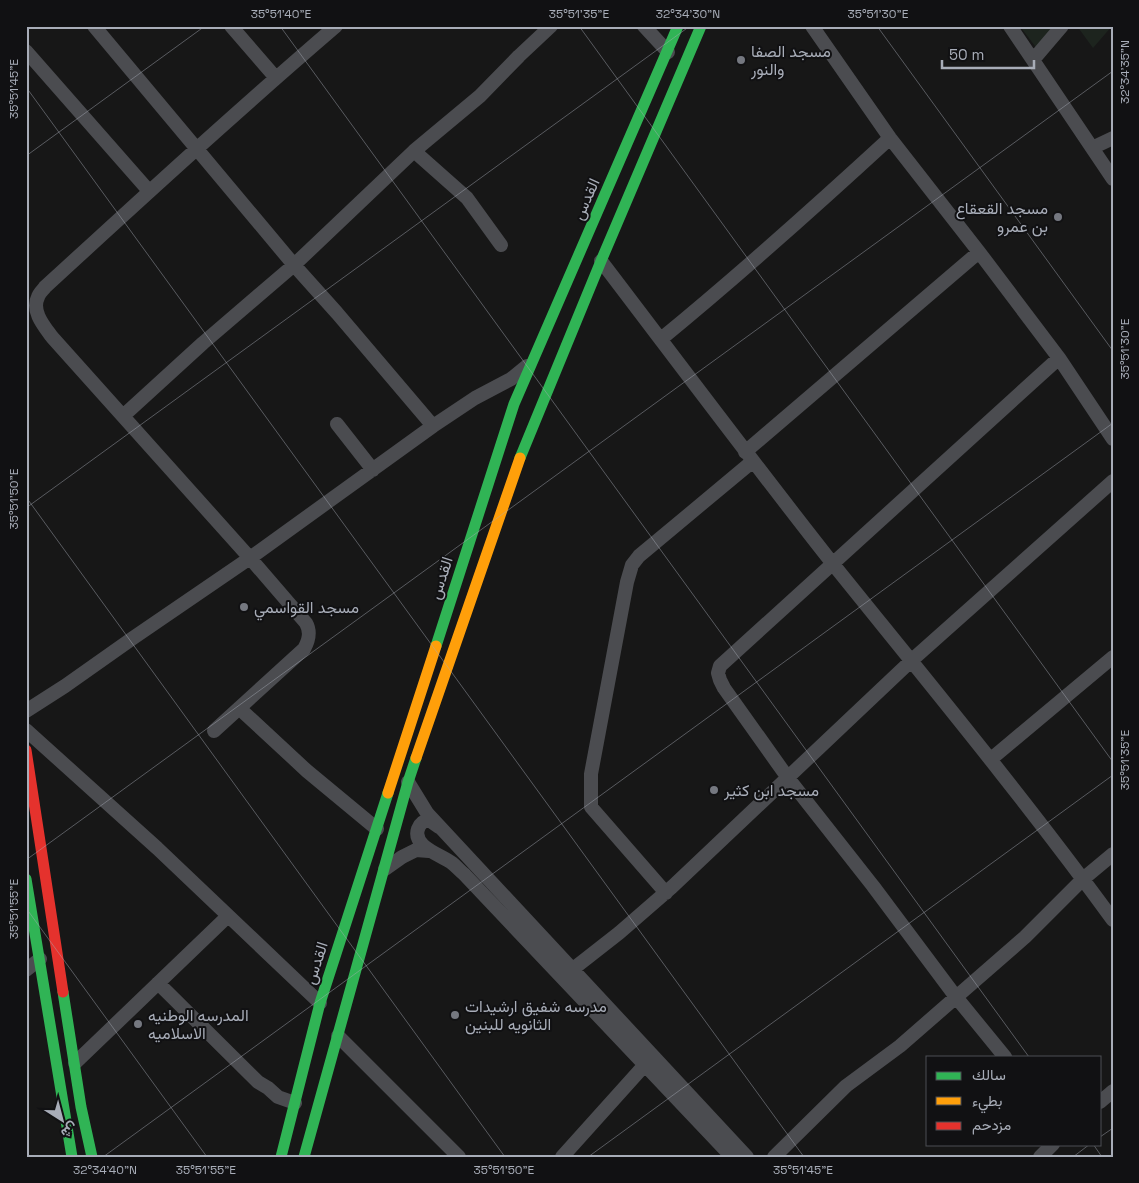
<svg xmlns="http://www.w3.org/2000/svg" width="1139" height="1183" font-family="'Space Grotesk',Vazirmatn,sans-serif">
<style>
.green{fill:#1d241e}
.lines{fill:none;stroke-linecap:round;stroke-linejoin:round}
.street{stroke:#4b4c50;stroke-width:14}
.fast{stroke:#30b455;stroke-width:11}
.slow{stroke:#ff9f0a;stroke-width:11}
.jam{stroke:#e5322d;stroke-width:11}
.ticks{fill:none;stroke:#a8adb8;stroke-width:1;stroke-opacity:0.45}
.poi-dot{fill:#757880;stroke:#111113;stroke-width:2}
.labels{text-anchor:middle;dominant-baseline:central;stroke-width:4;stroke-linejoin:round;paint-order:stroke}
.poi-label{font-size:16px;fill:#a8adb8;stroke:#111113;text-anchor:start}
.street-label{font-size:16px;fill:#a8adb8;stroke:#111113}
.neatline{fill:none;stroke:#a8adb8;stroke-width:2}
.ticks-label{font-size:12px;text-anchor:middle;fill:#a8adb8}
</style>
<rect width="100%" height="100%" fill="#171717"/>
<path class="green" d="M1024,26H1059L1038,50L1022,29Z
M1077,26H1112L1093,48Z"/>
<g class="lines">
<path class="street" d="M94,26L294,265L337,313L433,426
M231,26L276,78
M644,26L668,52
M812,26L890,138L979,252L1059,358L1113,439
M1010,26L1113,179
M26,51L149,191
M1033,60L1062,26
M1092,148L1113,138
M414,151L467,198L501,245
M601,261C678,362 754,464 833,564C928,682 1024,798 1113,920
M661,339C739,275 815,207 890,138
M123,416L203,343L294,265L414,151L480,96L519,56L551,26
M337,424L373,470
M745,452L979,252
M239,708L307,771L377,829
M26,711L65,686L133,638L250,558L433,426L475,398L511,379L527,366
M26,730L157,848L320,1003
M214,731L304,649C309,640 311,632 306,623L250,558L52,337C44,326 31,311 38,297C39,293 43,290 45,287C141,199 237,111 336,26
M991,759L1113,657
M408,782L427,813L747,1157
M439,827L429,820C423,821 420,823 418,829C412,847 442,855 452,863C457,867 460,871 464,874L732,1157
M385,869L402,857L416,850L429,851
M666,893L591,807V774L627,582L632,565L639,556L753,461
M573,969L619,933L672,887L912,660L1113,481
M26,970L40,959
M158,983L258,1082L268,1088L278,1097L295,1103
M338,1036L459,1157
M1005,1057L956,997L873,886L788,778L724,688L720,680L718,673L720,666L1059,358
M75,1063L228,916
M1100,1102L1113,1091
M562,1157L651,1058
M774,1157L846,1086L900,1046L1025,937L1083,879L1113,854
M1040,1157L1053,1144"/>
<path class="fast" d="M520,458L601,261L701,26
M436,646L514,404L678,26
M26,879L72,1157
M63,992L81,1107L92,1157
M281,1157L320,1003L388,793
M304,1157L408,782L416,758"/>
<path class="slow" d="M416,758L520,458
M388,793L436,646"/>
<path class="jam" d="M26,750L63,992"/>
</g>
<path class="ticks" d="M280,26L1029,1057M579,26L1113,762M877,26L1113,351M26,87L804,1157M26,156L205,26M26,497L505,1157M26,508L690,26M26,860L1113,71M26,908L207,1157M1100,1137L1113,1128M1093,1144L1102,1157M103,1157L1113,423M588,1157L1113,775M1073,1157L1090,1144"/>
<g class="poi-dot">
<circle cx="741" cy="60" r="5"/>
<circle cx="1058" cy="217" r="5"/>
<circle cx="244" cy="607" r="5"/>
<circle cx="714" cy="790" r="5"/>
<circle cx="455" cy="1015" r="5"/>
<circle cx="138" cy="1024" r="5"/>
</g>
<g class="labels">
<g class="poi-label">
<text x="751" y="51">مسجد الصفا<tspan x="751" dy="18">والنور</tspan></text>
<text x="1048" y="208" text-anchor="end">مسجد القعقاع<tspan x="1048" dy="18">بن عمرو</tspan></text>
<text x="254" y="607">مسجد القواسمي</text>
<text x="724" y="790">مسجد ابن كثير</text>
<text x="465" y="1006">مدرسه شفيق ارشيدات<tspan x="465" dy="18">الثانويه للبنين</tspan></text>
<text x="148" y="1015">المدرسه الوطنيه<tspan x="148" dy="18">الاسلاميه</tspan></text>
</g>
<g class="street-label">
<text transform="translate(586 199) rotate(-66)">القدس</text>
<text transform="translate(441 578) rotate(-72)">القدس</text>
<text transform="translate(316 963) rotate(-72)">القدس</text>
</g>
</g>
<rect width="1139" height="1183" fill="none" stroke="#111113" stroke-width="55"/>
<rect x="926" y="1056" width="175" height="90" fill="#111113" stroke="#4d4f55"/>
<rect x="936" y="1072" width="25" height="8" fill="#30b455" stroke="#4d4f55"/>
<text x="972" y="1080" font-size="15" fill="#a8adb8">سالك</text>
<rect x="936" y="1097" width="25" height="8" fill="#ff9f0a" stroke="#4d4f55"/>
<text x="972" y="1106" font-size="15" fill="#a8adb8">بطيء</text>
<rect x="936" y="1122" width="25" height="8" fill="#e5322d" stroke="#4d4f55"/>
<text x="972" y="1130" font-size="15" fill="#a8adb8">مزدحم</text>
<g transform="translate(62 1120) rotate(144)" stroke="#111113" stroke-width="4" paint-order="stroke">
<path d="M0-4L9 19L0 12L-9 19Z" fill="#a8adb8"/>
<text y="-8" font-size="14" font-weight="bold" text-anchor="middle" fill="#a8adb8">ش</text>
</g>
<path d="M942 60v8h92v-8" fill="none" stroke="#a8adb8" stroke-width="2.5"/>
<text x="949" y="60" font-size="15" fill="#a8adb8" stroke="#111113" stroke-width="4" paint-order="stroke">50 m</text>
<rect x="28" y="28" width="1084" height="1128" class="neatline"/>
<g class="ticks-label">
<text x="281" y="18">35°51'40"E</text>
<text x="579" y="18">35°51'35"E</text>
<text x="688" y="18">32°34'30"N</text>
<text x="878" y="18">35°51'30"E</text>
<text transform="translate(1125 72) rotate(-90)" y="4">32°34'35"N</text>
<text transform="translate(14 89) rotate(-90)" y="4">35°51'45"E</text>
<text transform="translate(1125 349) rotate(-90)" y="4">35°51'30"E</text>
<text transform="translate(14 499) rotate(-90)" y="4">35°51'50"E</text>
<text transform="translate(1125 760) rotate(-90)" y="4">35°51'35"E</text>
<text transform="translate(14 909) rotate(-90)" y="4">35°51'55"E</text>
<text x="105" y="1174">32°34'40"N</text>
<text x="206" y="1174">35°51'55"E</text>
<text x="504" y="1174">35°51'50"E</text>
<text x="803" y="1174">35°51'45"E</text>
</g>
</svg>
